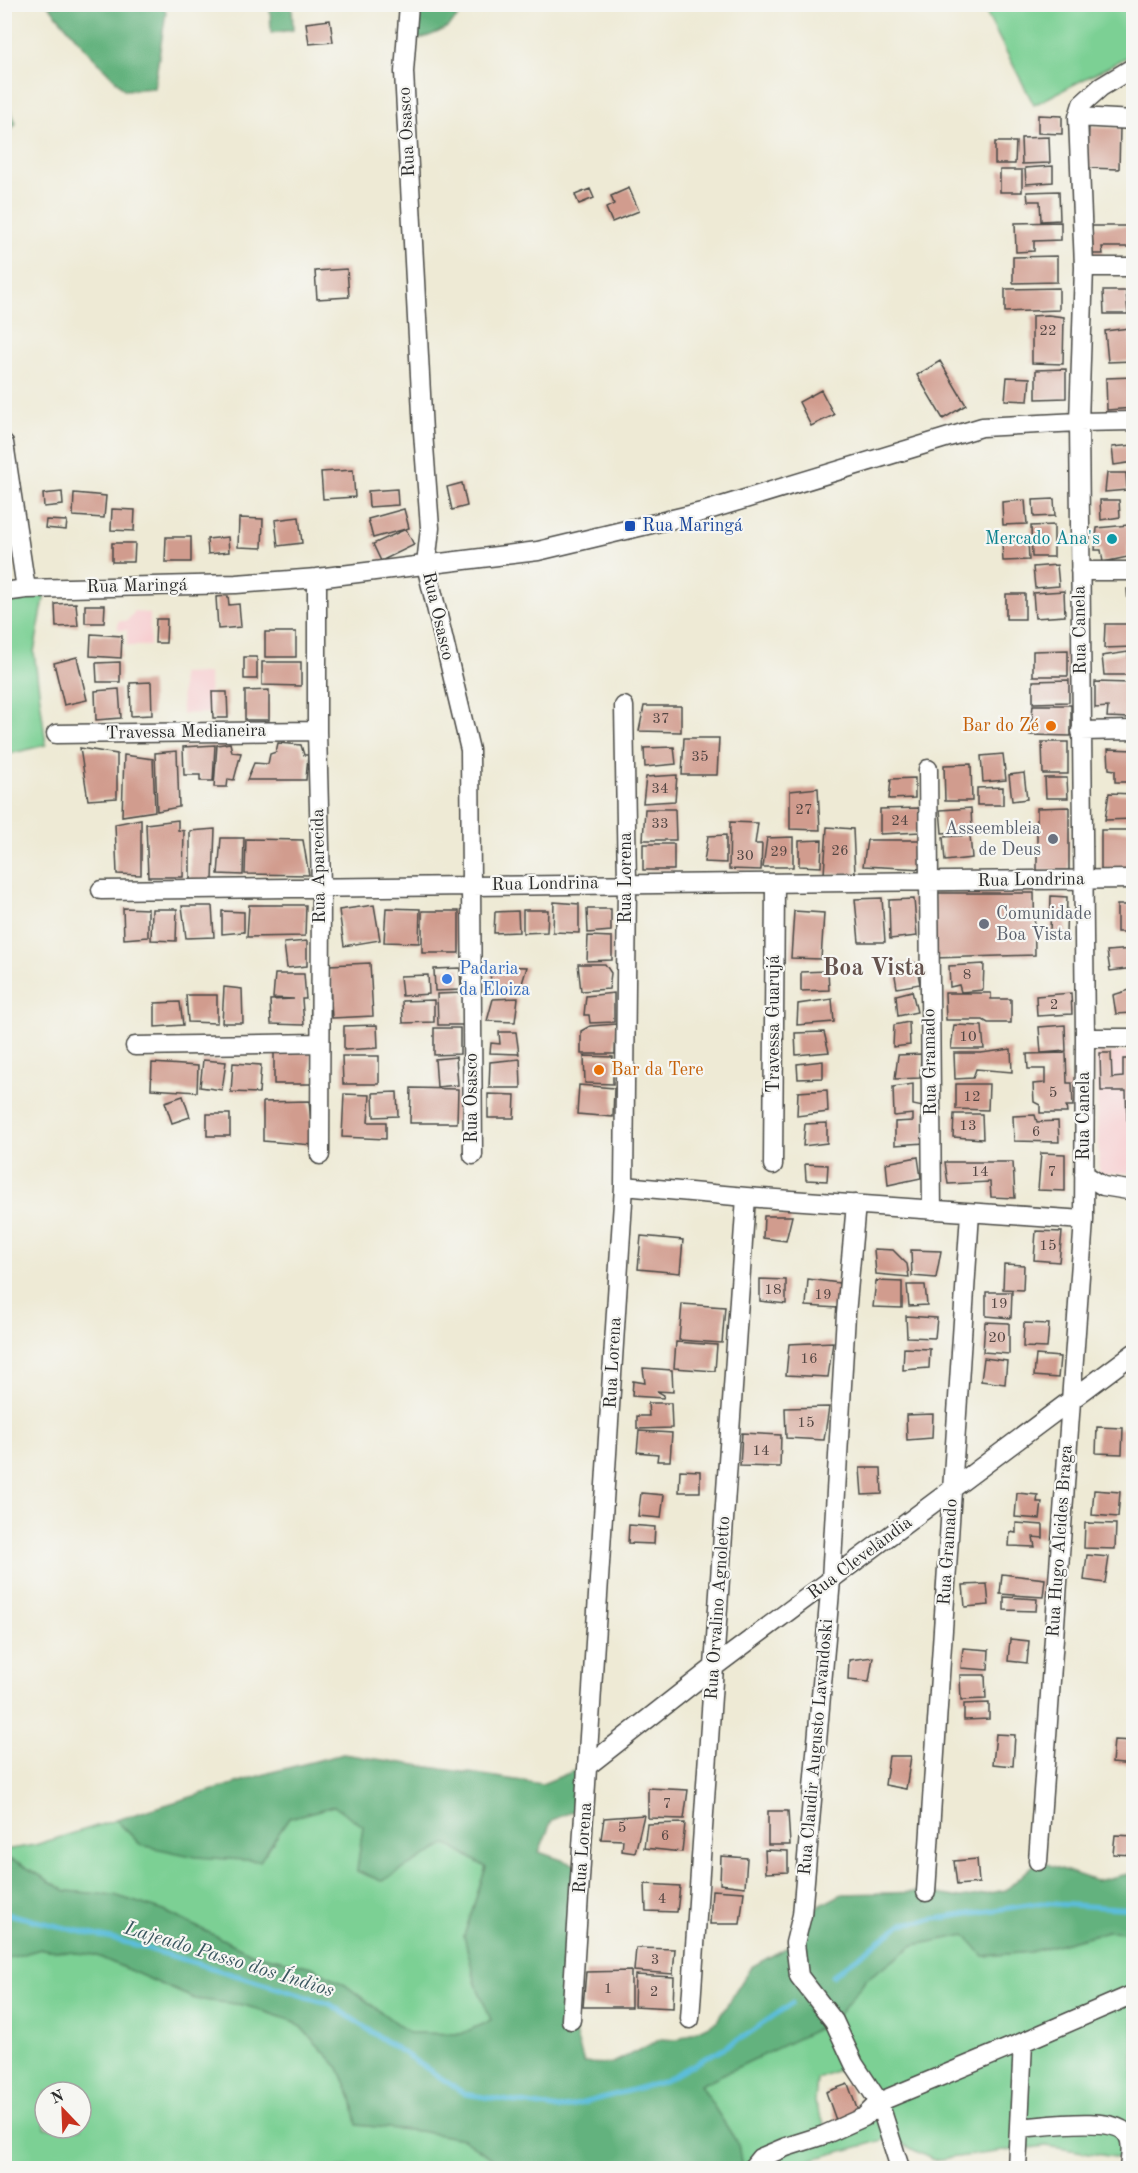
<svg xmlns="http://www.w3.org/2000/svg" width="1138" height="2173" font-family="'Old Standard TT',serif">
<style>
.built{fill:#f7cfd1}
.green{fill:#7bd094;stroke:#537e60;stroke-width:1.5;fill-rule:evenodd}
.forest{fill:#64b27e;stroke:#486e54;stroke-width:1.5}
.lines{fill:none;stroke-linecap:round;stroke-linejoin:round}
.stream{stroke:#5cbdda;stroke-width:5}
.building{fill:#d19c8e}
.minor-casing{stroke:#484844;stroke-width:21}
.minor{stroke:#fff;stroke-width:18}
.transit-dot{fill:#1a4fb4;stroke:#f6f6f2;stroke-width:2}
.culture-dot{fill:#0f9aa8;stroke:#f6f6f2;stroke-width:2}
.food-dot{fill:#e8710a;stroke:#f6f6f2;stroke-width:2}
.worship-dot{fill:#6b7280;stroke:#f6f6f2;stroke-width:2}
.shop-dot{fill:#3f7fe0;stroke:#f6f6f2;stroke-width:2}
.labels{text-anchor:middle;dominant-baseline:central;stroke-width:4.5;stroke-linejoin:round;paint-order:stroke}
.number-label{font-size:15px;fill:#544744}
.street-label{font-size:18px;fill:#2b2b2b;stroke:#f6f6f2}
.transit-label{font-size:18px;fill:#164399;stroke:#f6f6f2;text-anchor:start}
.culture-label{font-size:18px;fill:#0d838f;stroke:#f6f6f2;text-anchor:end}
.food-label{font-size:18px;fill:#c56008;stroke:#f6f6f2;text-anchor:end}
.worship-label{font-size:18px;fill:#5b616d;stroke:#f6f6f2;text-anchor:end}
.shop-label{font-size:18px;fill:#366cbe;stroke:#f6f6f2;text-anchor:start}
.water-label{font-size:20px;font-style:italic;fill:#3a5760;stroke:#f6f6f2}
.district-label{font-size:24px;font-weight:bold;fill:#65534e;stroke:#f6f6f2}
</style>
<rect width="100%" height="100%" fill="#f6f6f2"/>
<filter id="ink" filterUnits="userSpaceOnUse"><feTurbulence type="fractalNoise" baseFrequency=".0167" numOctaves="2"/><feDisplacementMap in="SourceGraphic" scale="12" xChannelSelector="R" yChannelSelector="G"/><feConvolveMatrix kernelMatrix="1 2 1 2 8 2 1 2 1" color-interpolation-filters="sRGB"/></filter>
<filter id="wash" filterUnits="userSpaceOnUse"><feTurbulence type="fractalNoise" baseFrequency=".008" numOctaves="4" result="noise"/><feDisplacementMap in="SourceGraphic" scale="24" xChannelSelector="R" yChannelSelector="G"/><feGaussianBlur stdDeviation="1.35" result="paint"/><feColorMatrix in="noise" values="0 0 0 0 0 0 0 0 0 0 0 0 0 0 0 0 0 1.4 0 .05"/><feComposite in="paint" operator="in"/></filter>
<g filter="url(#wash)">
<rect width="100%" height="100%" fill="#eeead5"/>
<path class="built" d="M135,611L150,614V646H127V630H118V621H127Z
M209,673L210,713L182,714L181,674Z
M1133,1052V1173L1099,1174L1096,1053Z"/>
<path class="green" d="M982,5H1133V54L1034,105Z
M46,588L34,652L46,745L5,755L4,592Z
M334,1806L363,1826L357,1871L381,1881L447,1844L486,1867L464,1936L476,1984L491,2020L462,2034L409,2033L345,1985L312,1967L253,1954L164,1911L114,1895L66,1891L17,1862L5,1858V1850L35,1845L116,1820L141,1845L260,1861L289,1818Z
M1108,1931L1133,1932V2160L1046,2146L933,2160L891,2138L779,2168H742L738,2144L700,2085L834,2021L865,1980L914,1945L965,1935L984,1956L1030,1952ZM854,2064L883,2116L848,2130H827L815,2103L817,2078Z
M41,1949L95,1955L195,1999L244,2005L296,2022L339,2068L352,2098L358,2125L419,2131L463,2139L496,2161L471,2168H5V1959ZM45,2092H81V2128H45Z"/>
<path class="forest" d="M48,5H163L166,12L154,88L125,90L91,55Z
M270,5H292L293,30L271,33Z
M409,5H465C454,31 431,36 406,43Z
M5,99L16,123L5,139H4Z
M343,1754L542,1784L589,1765L586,1806L552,1820L539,1852L582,1867L571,2020L584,2063L611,2064L661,2039L678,2040L717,2021L751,1967L795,1943L802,1915L842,1894L926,1892L961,1898L1006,1890L1038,1861L1096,1881L1133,1873V1932L1107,1931L1030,1952L983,1956L965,1935L914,1945L865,1980L834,2021L700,2085L738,2144L742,2168H471L496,2161L463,2139L419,2131L357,2125L352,2098L339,2068L296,2022L244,2005L195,1999L95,1955L41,1949L5,1959V1858L17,1862L66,1891L114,1895L164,1911L253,1954L312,1967L345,1985L409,2033L461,2034L491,2020L476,1984L464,1936L486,1867L447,1844L382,1881L357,1871L363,1826L334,1806L289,1818L260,1861L196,1857L141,1845L116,1820L272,1772Z"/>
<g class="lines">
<path class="stream" d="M4,1913L132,1944L330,2004L465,2094L560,2109L662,2082L745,2036L792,2003
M832,1976L902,1924L1041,1903L1134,1909"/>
</g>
<g id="blocks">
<path class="building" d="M330,20L333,42L309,44L306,23Z
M1038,115L1062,116V134L1038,133Z
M1089,127L1120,128L1119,169L1087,168Z
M1049,137L1050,163L1022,164L1021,138Z
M995,142H1016L1015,164H995Z
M1053,166V182L1026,184L1025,168Z
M1000,170H1022V192H1000Z
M629,188L639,211L612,222L606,208L614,204L611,196Z
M590,189L594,198L579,204L575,195Z
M1059,191L1060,220L1041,221L1040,201H1028L1027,192Z
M1061,222V240L1034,241V251L1016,252L1015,223Z
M1092,226H1128L1129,247H1102L1103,254H1093Z
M1057,256V282L1013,283V257Z
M347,269L349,297L317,299L315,271Z
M1059,288V310L1005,312V289Z
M1103,291H1126L1128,314H1104Z
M1048,315L1064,317L1063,364L1032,363V316Z
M1129,328L1133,361L1108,362L1105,331Z
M940,361L966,405L943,419L917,375Z
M1066,369V398L1036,399V370Z
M1007,377L1030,378L1028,401L1005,400Z
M1134,377V408L1107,410L1106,378Z
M821,390L834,415L811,426L799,402Z
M1134,445V462L1114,465L1112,447Z
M353,470L355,497L323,499L321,472Z
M1107,473H1126L1127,490L1105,492Z
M462,483L467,506L452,510L447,487Z
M397,489L398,505L369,507L368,491Z
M62,492L63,505L44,507L43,494Z
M74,493L106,496L104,518L73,516Z
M1054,499L1055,516L1034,517L1033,500Z
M1025,500L1027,524L1003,525L1002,502Z
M1100,500H1119L1120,517L1101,520Z
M112,509L135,510L134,531L111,530Z
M404,509L409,528L373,538L368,519Z
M299,517L302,543L278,546L275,520Z
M239,518L263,519L262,548L238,547Z
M46,520L67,521L66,530L45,528Z
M1054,525V557H1032L1031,526Z
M1128,525V557L1103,562L1101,550H1095L1097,528Z
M406,529L414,545L381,561L373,544Z
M166,537H191V562H165Z
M228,537L229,552L208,554L207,539Z
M1028,540L1029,560L1003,561L1002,542Z
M112,543H135L134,562H112Z
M1057,565L1059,586L1035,588L1033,567Z
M1127,589H1134V617H1129Z
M1064,591L1065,616L1035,618L1033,593Z
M1006,594H1025V619H1006Z
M228,596L229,605L239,604L241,627L218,629L216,597Z
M76,603L78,626L56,627L55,604Z
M85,605H105L104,623H85Z
M156,619H167L166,643H155Z
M1105,624H1134L1133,647L1104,648Z
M265,632H296V657H265Z
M91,634L122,636L121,658L90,656Z
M1068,650V676H1033V651Z
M1128,652L1130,675H1104L1102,656Z
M77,657L87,700L64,705L54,663Z
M244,657H257V679H244Z
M120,662V682H97L96,663Z
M262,662H301V686L262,685Z
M1069,680V702L1033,703V681Z
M151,682L152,715L131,716L130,683Z
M1095,682L1131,683L1130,718L1107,717L1108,707L1095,708Z
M119,689L121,718L96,720L95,691Z
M269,690V720H245V691Z
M212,692H227L228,718H213Z
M1033,705H1071V736L1030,735Z
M644,706H681V732L639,731Z
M684,738H719L717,775H682Z
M1042,742H1068V774H1043Z
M230,743L232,752L241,753L234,780L228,779L227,787H214L217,745Z
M278,743L301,745L304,755H308L306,780H247L254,763L268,764L270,754L276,752Z
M215,745L213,781H200V775H184L183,747Z
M674,747L676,764L645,767L644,748Z
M80,748L117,754V798L88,800Z
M1108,749L1134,750V782H1115V770L1109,769Z
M177,751L179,807L157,811L155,753Z
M1003,754L1006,780L983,782L981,756Z
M124,755L153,759L155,811L122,816Z
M971,764L972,801H945L944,765Z
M1024,773L1027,799L1012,801L1009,775Z
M677,775L675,801L643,803L646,777Z
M915,778V798L889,799L891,779Z
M1045,778H1067L1068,798H1046Z
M1003,787V805H977V788Z
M818,788L820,830L790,829V791Z
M1109,793L1134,794V819L1105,820Z
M1069,807V870L1037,871V808Z
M919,808L921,832L880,834V809Z
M971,808L972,831L942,833L940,810Z
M645,809H675L676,840H643Z
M141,819V875L117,874L115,824Z
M178,820V830L184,831L183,877H148L146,824Z
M730,822L758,823L755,844H762L761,870L729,869Z
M827,827L853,829L855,874H824Z
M215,829L213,880L190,881V831Z
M1101,830H1134V870H1101Z
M726,835V863L704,862L708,836Z
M970,835L972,858L945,861L943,837Z
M793,837V867H763L767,838Z
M221,838H244L243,875L218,874Z
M246,839L303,840L309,875L245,874Z
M822,840L821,867L799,866V841Z
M867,840H921L923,869L863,866Z
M643,844H674V870H643Z
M934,893H1034L1035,955L934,958Z
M1051,896L1067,897L1066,935L1050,934Z
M882,898L885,942H859L855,899Z
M914,899L917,936L890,939L889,900Z
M554,902L579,904V933L553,932Z
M249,905H306L305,936L247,937Z
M374,905L380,940L344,946L339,910Z
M1117,905H1134V932H1117Z
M182,906H212L214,937L186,938Z
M123,908L148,909V937L124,939Z
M386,908L420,909L419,943L384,942Z
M152,909H177L176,941L151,940Z
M587,909H611V931L588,933Z
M523,910H548L547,932L523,933Z
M222,911L244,912V932L222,934Z
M422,911H459V953H422Z
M518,911L519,932L494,933L495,912Z
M794,911L824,913L821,959L791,958Z
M588,936L612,937V960L587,961Z
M307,941V966L287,968L284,943Z
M1134,949V968L1110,971L1107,951Z
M370,963L373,1016L332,1018L329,965Z
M916,963L920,984L897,988L893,964Z
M578,964H605L611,973L609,989L581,991Z
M984,964L983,990L961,992L959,985L950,987L949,966Z
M491,966L527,967L520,990H490Z
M460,968L461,990L435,991L434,969Z
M828,971L829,990L801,991V972Z
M275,974H304L306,999H302L304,1025L271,1024L270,1000L294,999L273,998Z
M428,975L429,994L402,996L400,976Z
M224,987L242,989L243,1023H222Z
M1133,989L1132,1013L1116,1014L1113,995Z
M912,991L917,1012L898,1016L896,995Z
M463,993V1025H438L437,994Z
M614,993V1022L590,1023L589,1015H584L586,996Z
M945,993H991V999H1011V1023H988L983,1020H946Z
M1071,993L1072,1014L1037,1016L1036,996Z
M186,995H217V1023L188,1022Z
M518,998L515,1022L487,1021L493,999Z
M832,999L834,1022L797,1025L798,1004Z
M434,1000V1022L403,1023L402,1001Z
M180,1002L183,1025L155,1027V1003Z
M909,1022L910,1045L893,1047L894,1025Z
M616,1024L615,1054H581V1031L590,1026Z
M377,1025L378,1048L344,1050V1026Z
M954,1025L982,1026L984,1049H951Z
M1065,1025L1066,1051L1041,1053L1039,1027Z
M434,1028H460V1054L434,1055Z
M499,1032H516L519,1054L490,1053L491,1043L500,1044Z
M824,1032L829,1052L796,1055L795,1033Z
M1011,1049L1012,1072L976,1069L973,1078L955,1079L954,1053H981Z
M311,1052V1084H274V1053Z
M1066,1053L1067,1083H1072L1073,1106H1066L1067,1113H1040V1105L1034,1102L1033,1084L1045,1083V1069H1028L1027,1054Z
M1100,1053H1111L1112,1078L1123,1077V1059H1134V1119L1127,1120L1126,1091H1101Z
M921,1054L920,1078L895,1079L898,1055Z
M342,1056H379V1084H343Z
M584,1056L613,1057V1084L585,1083Z
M456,1057L458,1085L437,1087L435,1059Z
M520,1059L521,1088H489L490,1062Z
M203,1060L226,1062L222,1090L200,1087Z
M823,1061V1078L798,1079L797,1064Z
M152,1063L198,1066L197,1092L151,1089Z
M233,1063L261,1065L259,1093L231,1092Z
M913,1084V1105L923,1107L925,1143L895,1145V1122L913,1121V1114L894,1116L893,1087Z
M956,1084H989L988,1110L956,1109Z
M579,1085L614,1088L613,1117L577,1114Z
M411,1088L458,1089L457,1123H410Z
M827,1090L828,1112L797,1116L798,1092Z
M397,1092L398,1116L374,1117L373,1093Z
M344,1094L370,1095L368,1122H386V1139L342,1137Z
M488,1094L515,1095L514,1118H488Z
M183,1096L190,1117L172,1123L165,1102Z
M309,1101L313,1145L263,1141V1102Z
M207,1114H230V1136H207Z
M954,1114H982L983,1139L953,1137Z
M1035,1115L1037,1122L1058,1121L1059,1142L1014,1141L1013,1116Z
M827,1123V1143L803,1146L805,1124Z
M1041,1153L1065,1154V1191L1038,1190Z
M918,1157L921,1178L888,1185L886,1163Z
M945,1162H1013L1015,1198L991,1197L990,1182L948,1184Z
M805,1164L828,1165L827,1181L806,1180Z
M764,1216H792L786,1241L763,1238Z
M1036,1231L1062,1232L1059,1262L1034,1260Z
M641,1236L683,1240L680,1273L638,1269Z
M874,1249L893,1250L907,1264L909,1277L876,1274Z
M911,1250L941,1251L936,1278L912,1276Z
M1004,1264L1024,1265L1023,1290L1003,1289Z
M760,1279L786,1280V1304L760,1301Z
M808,1279L839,1283L838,1308L806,1306Z
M876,1281L902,1282V1308L873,1307Z
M907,1285H925L927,1305L909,1306Z
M986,1292H1012L1011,1318L986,1316Z
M682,1304L725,1307L722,1343L679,1340Z
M906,1316L937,1318L935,1338L907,1337Z
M985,1322L1009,1323V1354L983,1352Z
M1024,1323L1049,1324L1047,1348L1023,1347Z
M676,1342L717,1345L715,1371L674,1368Z
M833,1342L828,1377L786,1375L789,1344Z
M904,1348L930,1349L929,1368L903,1370Z
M1036,1355L1060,1357L1058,1378L1034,1376Z
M984,1358L1007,1361L1005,1384L981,1381Z
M643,1368L672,1370L673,1392L657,1391L664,1395L663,1398L632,1396L633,1381L645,1383Z
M648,1403H671L672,1428L637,1429V1416H649Z
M829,1407L824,1440L786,1438L785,1408Z
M933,1414L932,1438L907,1440L906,1415Z
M1097,1427L1123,1428L1122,1454L1096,1453Z
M639,1431L672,1433L670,1461H657L658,1454L637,1452Z
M742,1433L781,1435L780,1467L740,1466Z
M860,1468H881L882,1494L862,1495Z
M680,1470L700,1471V1492H679Z
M1094,1490L1120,1492L1118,1517L1092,1515Z
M641,1493L664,1495L661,1518L638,1516Z
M1017,1493L1038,1495L1037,1502H1042L1040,1519L1015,1517Z
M1016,1523L1043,1525V1538L1033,1537L1035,1547L1009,1546L1010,1532L1016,1533Z
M1085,1523L1116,1524L1115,1549L1084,1548Z
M629,1525L655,1527L654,1544L628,1543Z
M1087,1555L1109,1557L1105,1583L1084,1580Z
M1002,1574L1045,1579L1043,1597L1000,1594Z
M987,1584L989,1605L965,1607L963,1585Z
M1004,1597L1037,1599L1036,1611L1004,1610Z
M1010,1639L1029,1641L1027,1663L1008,1661Z
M963,1648L989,1650L988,1670L961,1668Z
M873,1657L869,1682L848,1680L849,1660Z
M960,1675H985L986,1699L961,1700Z
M989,1703V1719L964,1720V1704Z
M996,1734L1015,1735L1013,1766L993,1764Z
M1114,1740L1134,1741V1765L1112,1763Z
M889,1756H911L906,1789L885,1785Z
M648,1788L688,1790L684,1819L648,1818Z
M768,1811H788L790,1845H768Z
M644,1815L635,1853L622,1851L623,1840L601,1839L604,1818Z
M685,1823L682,1852L644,1848L647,1824Z
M1115,1835L1134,1836V1855L1113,1854Z
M765,1850L788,1851V1872L766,1873Z
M721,1856L747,1858L745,1887L720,1884Z
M977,1859L979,1883L957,1885L954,1861Z
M645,1884L680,1886L677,1912L646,1911Z
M712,1890L744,1892L740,1924H710Z
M636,1948L675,1949L673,1974L634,1971Z
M631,1971V2007H583L586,1972Z
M635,1975L674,1977L673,2008L634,2006Z
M848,2084L859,2114L837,2123L826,2092Z"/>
</g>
</g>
<g filter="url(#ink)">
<use href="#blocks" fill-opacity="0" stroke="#484844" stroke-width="1.5"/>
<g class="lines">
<g class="minor-casing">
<path id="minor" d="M409,4L404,72L423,432L430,528L426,565L470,750L473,1155
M1078,117L1134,120
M1084,267H1134
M4,443L26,589
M1080,571H1134
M317,578V731L321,886L320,1155
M4,592L26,589L236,584L317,578L538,551L702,512L982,427L1079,422L1134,421
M1081,731L1134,730
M56,734L317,731
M928,769L932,1210
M101,890L1134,879
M1085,1038H1134
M135,1046L320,1043
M773,1165L775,883
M1084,1174L1103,1186L1134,1191
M624,1186L746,1197L1084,1220
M856,1204L846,1314L831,1580L802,1915L795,1943L799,1976L834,2021L854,2064L879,2102L900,2168
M589,1765L714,1667L1134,1353
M1038,1861L1084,1220L1085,1038L1079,422L1084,267L1078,117L1082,104L1101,87L1134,67
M926,1892L970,1213
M690,2019L746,1197
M571,2020L624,1186L627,883L624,706
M1023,2042L1134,1994
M1019,2128C1040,2127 1117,2114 1128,2136C1133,2145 1130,2158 1129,2168
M752,2168L760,2158L786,2147L824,2135L864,2117L879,2102L1023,2042L1017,2168"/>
</g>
<use href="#minor" class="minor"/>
</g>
</g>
<rect class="transit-dot" x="624" y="520" width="12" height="12" rx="3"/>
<circle class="culture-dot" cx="1112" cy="539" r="6"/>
<g class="food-dot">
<circle cx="1051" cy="726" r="6"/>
<circle cx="599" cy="1070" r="6"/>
</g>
<g class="worship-dot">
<circle cx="1053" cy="839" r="6"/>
<circle cx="984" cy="924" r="6"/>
</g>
<circle class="shop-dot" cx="447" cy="979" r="6"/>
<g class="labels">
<g class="number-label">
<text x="1048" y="331">22</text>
<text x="661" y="719">37</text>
<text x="700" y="757">35</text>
<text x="660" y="789">34</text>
<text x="804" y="810">27</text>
<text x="900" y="821">24</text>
<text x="660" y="824">33</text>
<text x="840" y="851">26</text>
<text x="779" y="852">29</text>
<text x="745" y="856">30</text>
<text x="967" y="975">8</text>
<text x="1054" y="1005">2</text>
<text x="968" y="1037">10</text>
<text x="1053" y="1093">5</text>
<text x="972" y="1097">12</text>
<text x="968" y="1126">13</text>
<text x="1036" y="1132">6</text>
<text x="980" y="1172">14</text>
<text x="1052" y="1172">7</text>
<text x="1048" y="1246">15</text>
<text x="773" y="1290">18</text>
<text x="823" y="1295">19</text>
<text x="999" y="1304">19</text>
<text x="997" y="1338">20</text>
<text x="809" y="1359">16</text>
<text x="806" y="1423">15</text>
<text x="761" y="1451">14</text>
<text x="667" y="1804">7</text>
<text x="622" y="1828">5</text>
<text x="665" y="1836">6</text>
<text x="662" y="1899">4</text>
<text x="655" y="1960">3</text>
<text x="608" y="1989">1</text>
<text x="654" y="1992">2</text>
</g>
<g class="street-label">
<text transform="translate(407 132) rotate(-93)">Rua Osasco</text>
<text transform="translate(137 586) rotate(-1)">Rua Maringá</text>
<text transform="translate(438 616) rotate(77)">Rua Osasco</text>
<text transform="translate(1080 630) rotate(-91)">Rua Canela</text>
<text transform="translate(186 732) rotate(-1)">Travessa Medianeira</text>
<text transform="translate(319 866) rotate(-91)">Rua Aparecida</text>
<text transform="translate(626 878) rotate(-90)">Rua Lorena</text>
<text transform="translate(1031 880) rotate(-1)">Rua Londrina</text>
<text transform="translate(545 884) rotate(-1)">Rua Londrina</text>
<text transform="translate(774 1024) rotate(-90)">Travessa Guarujá</text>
<text transform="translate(930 1062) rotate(-91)">Rua Gramado</text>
<text transform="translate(472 1098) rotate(-90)">Rua Osasco</text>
<text transform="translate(1084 1116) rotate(-90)">Rua Canela</text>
<text transform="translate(613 1363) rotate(-87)">Rua Lorena</text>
<text transform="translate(1060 1541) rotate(-86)">Rua Hugo Alcides Braga</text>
<text transform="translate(948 1552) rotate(-86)">Rua Gramado</text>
<text transform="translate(860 1558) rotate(-37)">Rua Clevelândia</text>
<text transform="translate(718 1608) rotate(-86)">Rua Orvalino Agnoletto</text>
<text transform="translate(816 1747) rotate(-85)">Rua Claudir Augusto Lavandoski</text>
<text transform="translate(583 1848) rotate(-86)">Rua Lorena</text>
</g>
<g class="transit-label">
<text x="642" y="526">Rua Maringá</text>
</g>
<g class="culture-label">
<text x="1100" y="539">Mercado Ana's</text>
</g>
<g class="food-label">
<text x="1039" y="726">Bar do Zé</text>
<text x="611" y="1070" text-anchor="start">Bar da Tere</text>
</g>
<g class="worship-label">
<text x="1041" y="829">Asseembleia<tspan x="1041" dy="21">de Deus</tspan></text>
<text x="996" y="914" text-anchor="start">Comunidade<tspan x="996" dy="21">Boa Vista</tspan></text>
</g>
<g class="shop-label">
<text x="459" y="969">Padaria<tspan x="459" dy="21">da Eloiza</tspan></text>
</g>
<g class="water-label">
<text transform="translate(229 1960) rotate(17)">Lajeado Passo dos Índios</text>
</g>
<g class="district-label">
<text x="874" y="969">Boa Vista</text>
</g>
</g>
<rect width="1138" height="2173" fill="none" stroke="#f6f6f2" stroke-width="24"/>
<g transform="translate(63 2110) rotate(337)"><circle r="28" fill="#f6f6f2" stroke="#a5a5a2" stroke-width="1.5"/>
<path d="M0-4.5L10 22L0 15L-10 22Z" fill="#c8321e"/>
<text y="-9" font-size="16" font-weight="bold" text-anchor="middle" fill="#2b2b2b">N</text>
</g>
</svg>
